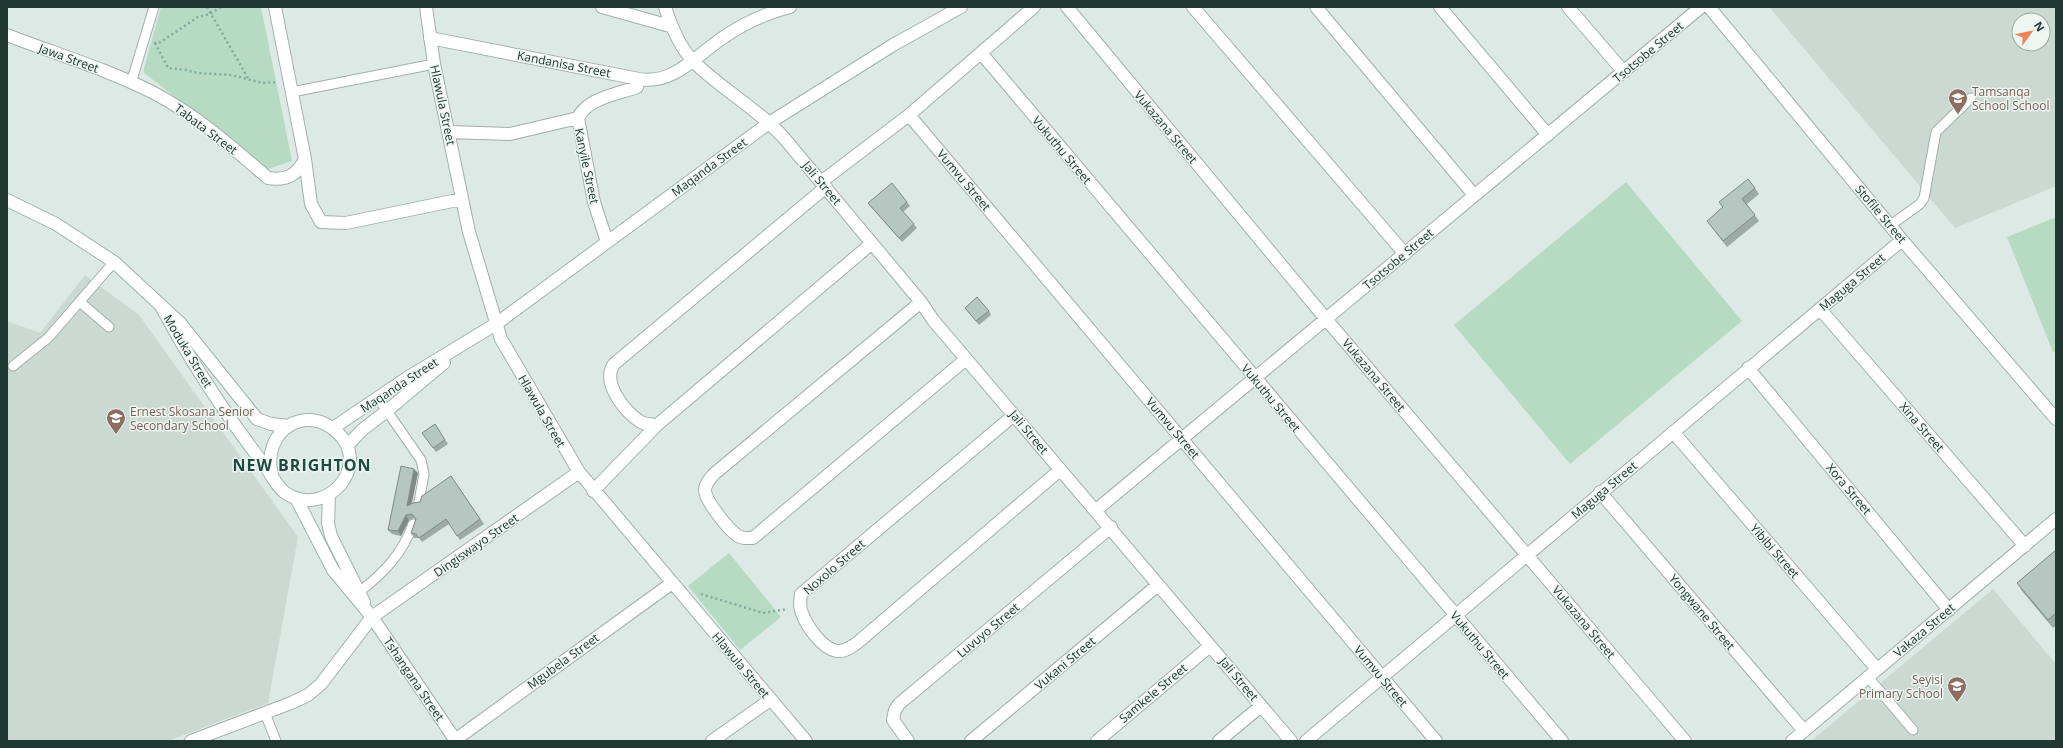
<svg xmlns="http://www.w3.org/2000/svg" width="2063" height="748" font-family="'Open Sans',sans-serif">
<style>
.built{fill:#ccd9d3;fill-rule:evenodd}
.green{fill:#b6dac2}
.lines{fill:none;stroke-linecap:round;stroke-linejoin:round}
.lane-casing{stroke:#a1b0ab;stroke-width:11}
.street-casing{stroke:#a1b0ab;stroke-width:14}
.secondary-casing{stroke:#9db4ad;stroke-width:14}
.path{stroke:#7faca0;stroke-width:2.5;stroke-dasharray:2 3;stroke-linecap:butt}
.lane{stroke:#fff;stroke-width:9}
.street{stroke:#fff;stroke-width:12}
.secondary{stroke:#fff;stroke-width:12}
.wall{fill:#9daaa5}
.shaded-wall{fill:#7f8b86}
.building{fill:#b6c6c0;stroke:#7f8b86}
.labels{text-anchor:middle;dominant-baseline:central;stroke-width:3;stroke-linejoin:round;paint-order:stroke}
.street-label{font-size:12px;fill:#203832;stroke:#eef6f2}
.education-label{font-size:12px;fill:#785e54;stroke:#eef6f2;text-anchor:start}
.district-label{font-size:16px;font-weight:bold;letter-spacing:1px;fill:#1d4940;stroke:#eef6f2}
</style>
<rect width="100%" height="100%" fill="#dde9e4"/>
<path class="built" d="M1769,7H2056V186L1955,228ZM2019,20H2043V44H2019Z
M85,275L139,315L298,537L268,703L168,741H7V321L40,333Z
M1993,589L2056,664V741H1811Z"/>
<path class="green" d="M161,7H261L292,161L268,169L143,72Z
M1626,182L1742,321L1570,464L1454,325Z
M2056,217V351L2053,352L2007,237Z
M729,553L781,617L740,650L688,586Z"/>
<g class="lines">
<g class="lane-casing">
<path id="lane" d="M131,83L154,7
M292,92L434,64
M1891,225L1920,204L1924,198L1936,132L1971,98
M80,302L109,327
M13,366L48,338L114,262
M378,398L421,460L424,474L419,502
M359,592C384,573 403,553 413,524
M1868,677L1913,730
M265,713L276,741"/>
</g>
<g class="street-casing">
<path id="street" d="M275,7L305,159L311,204L321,222L346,223L462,199
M426,7L434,64L469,232L501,339L579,472L806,741
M602,7L670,26
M665,7C671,26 679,46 693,61C721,89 757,108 784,138L921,302L933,320L1291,741
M1067,7L1326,319L1685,741
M1193,7L1405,254
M1316,7L1474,195
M1440,7L1548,135
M1568,7L1624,72
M1709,7L1902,240L2056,419
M7,35C56,54 107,69 154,93C196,115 232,147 268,178C287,181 297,175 305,159
M430,38L639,79C673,85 696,56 721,39C742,24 766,13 790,7
M981,53L1562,741
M909,115L1436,741
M449,132L510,134L578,118
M821,182L909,115L1034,7
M607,242L594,202L578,118C587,98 618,94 637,87L639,79
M921,302L714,474C710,479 705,484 705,490C705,501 729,530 738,536C743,539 747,538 753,538L966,359
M1820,309L2025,546
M1748,368L1949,610
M1014,415L801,594C800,600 799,607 802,613C806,625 822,649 837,651C845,652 851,647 857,643L1060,470
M657,425C652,424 646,425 641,422C625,413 601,382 614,364L826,187
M1673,432L1877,669
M593,491L657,425L871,244
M1600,492L1804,731
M1095,511L1701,7
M455,740L672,583
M191,741L291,703L308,695L321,684L372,617L579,472
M712,741L770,700
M908,741L893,720L895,710L899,704L1111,527
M971,741L1158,585
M1097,741L1210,646
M1219,741L1261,706
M1306,741L1902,240
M1792,741L2056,519"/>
</g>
<g class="secondary-casing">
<path id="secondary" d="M7,200L56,224L114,262L180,323L257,419L271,424L289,426
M160,304C190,361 226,415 265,466C272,475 277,488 287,494C327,518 371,466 339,434C306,401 261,431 272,475
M333,428L407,378L496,324L769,123L893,45L961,7
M347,446L362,430L388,410L444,363
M329,496L328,523L331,536L364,602
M296,498L333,570L372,617L456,741"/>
</g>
<path class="path" d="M207,7L248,78
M154,43H159L198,17L210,14L221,7
M155,43L168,68L186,70L197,73L232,75L262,83L278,82
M701,594L763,613L788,609"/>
<use href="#lane" class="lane"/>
<use href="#street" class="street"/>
<use href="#secondary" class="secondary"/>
</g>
<path class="wall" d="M1755,188L1759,194L1747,204L1759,221L1727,247L1707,221L1723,208L1719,202Z
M907,202L910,206L903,212L917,228L902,242L871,207L868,203Z
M965,308L989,311L991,315L979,325Z
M435,424L448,444L436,452L422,433Z
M418,473L412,503L420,502L451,476L484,524L460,540L449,524L422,542L419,538H414L411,533L416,519L415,518L409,520L401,536L392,534L388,530Z
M2056,550V625L2053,628L2022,591L2017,583Z"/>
<path class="shaded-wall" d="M414,469L418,473L410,511L407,506Z
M406,515L409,520L401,536L398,531Z"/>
<path class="building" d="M1748,179L1755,188L1742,199L1755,215L1723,241L1707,221L1723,207L1719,202Z
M892,183L907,202L900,208L914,224L899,238L868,203Z
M977,297L989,311L976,321L965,308Z
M435,424L445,440L433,448L422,433Z
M401,466L414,469L407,506L413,503L420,502L422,496L451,476L480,519L457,536L446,519L419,538L416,534L411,533L416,519L412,514L406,515L398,531L388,530Z
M2056,550V613L2048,620L2017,583Z"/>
<defs>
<g id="school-pin" transform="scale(1)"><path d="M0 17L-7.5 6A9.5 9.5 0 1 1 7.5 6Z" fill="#8d6e63" stroke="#eef6f2"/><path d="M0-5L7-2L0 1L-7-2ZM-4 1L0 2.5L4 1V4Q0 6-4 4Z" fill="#fff"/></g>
</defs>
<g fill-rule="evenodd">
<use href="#school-pin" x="1958" y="98"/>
<use href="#school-pin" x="116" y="418"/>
<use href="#school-pin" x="1957" y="686"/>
</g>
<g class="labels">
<g class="street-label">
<text transform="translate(1648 52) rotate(-40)">Tsotsobe Street</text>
<text transform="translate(69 58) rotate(20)">Jawa Street</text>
<text transform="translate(564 64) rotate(11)">Kandanisa Street</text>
<text transform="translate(443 105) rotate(78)">Hlawula Street</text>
<text transform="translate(1166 127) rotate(50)">Vukazana Street</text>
<text transform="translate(206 129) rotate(37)">Tabata Street</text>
<text transform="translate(1062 150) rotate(50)">Vukuthu Street</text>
<text transform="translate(587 166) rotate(78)">Kanyile Street</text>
<text transform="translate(709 167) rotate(-36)">Maqanda Street</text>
<text transform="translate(964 180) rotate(50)">Vumvu Street</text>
<text transform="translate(822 183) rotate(50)">Jali Street</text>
<text transform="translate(1881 214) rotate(50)">Stofile Street</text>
<text transform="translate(1398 259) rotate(-40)">Tsotsobe Street</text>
<text transform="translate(1852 282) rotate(-40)">Maguga Street</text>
<text transform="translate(188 351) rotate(59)">Moduka Street</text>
<text transform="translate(1374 375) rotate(50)">Vukazana Street</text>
<text transform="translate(399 385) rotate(-33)">Maqanda Street</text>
<text transform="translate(1271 398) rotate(50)">Vukuthu Street</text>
<text transform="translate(542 411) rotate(60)">Hlawula Street</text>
<text transform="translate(1922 427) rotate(49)">Xina Street</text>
<text transform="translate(1173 428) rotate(50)">Vumvu Street</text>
<text transform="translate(1029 432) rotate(50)">Jali Street</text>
<text transform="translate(1849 489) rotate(50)">Xora Street</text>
<text transform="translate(1604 490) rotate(-40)">Maguga Street</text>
<text transform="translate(476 545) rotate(-35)">Dingiswayo Street</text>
<text transform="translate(1775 551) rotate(49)">Yibibi Street</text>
<text transform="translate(834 567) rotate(-41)">Noxolo Street</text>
<text transform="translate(1702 612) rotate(50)">Yongwane Street</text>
<text transform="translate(1584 622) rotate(50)">Vukazana Street</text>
<text transform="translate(988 630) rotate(-40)">Luvuyo Street</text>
<text transform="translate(1924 630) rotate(-40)">Vakaza Street</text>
<text transform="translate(1480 645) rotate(50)">Vukuthu Street</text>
<text transform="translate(563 661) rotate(-36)">Mgubela Street</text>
<text transform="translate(1065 663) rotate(-40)">Vukani Street</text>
<text transform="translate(741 665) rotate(50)">Hlawula Street</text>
<text transform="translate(1381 676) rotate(50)">Vumvu Street</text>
<text transform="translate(414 679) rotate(56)">Tshangana Street</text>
<text transform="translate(1239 679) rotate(50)">Jali Street</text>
<text transform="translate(1153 693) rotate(-40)">Samkele Street</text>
</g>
<g class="education-label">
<text x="1972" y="91">Tamsanqa<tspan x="1972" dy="14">School School</tspan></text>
<text x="130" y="411">Ernest Skosana Senior<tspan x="130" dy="14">Secondary School</tspan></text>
<text x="1943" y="679" text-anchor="end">Seyisi<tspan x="1943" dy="14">Primary School</tspan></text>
</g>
<g class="district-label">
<text x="302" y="465">NEW BRIGHTON</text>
</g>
</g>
<rect width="2063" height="748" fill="none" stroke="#203832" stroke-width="16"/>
<g transform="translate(2031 32) rotate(57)"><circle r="19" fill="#eef6f2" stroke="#9caaa5"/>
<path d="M0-3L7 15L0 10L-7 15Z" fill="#ee8357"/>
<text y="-6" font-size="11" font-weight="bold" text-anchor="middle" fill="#203832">N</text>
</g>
</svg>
